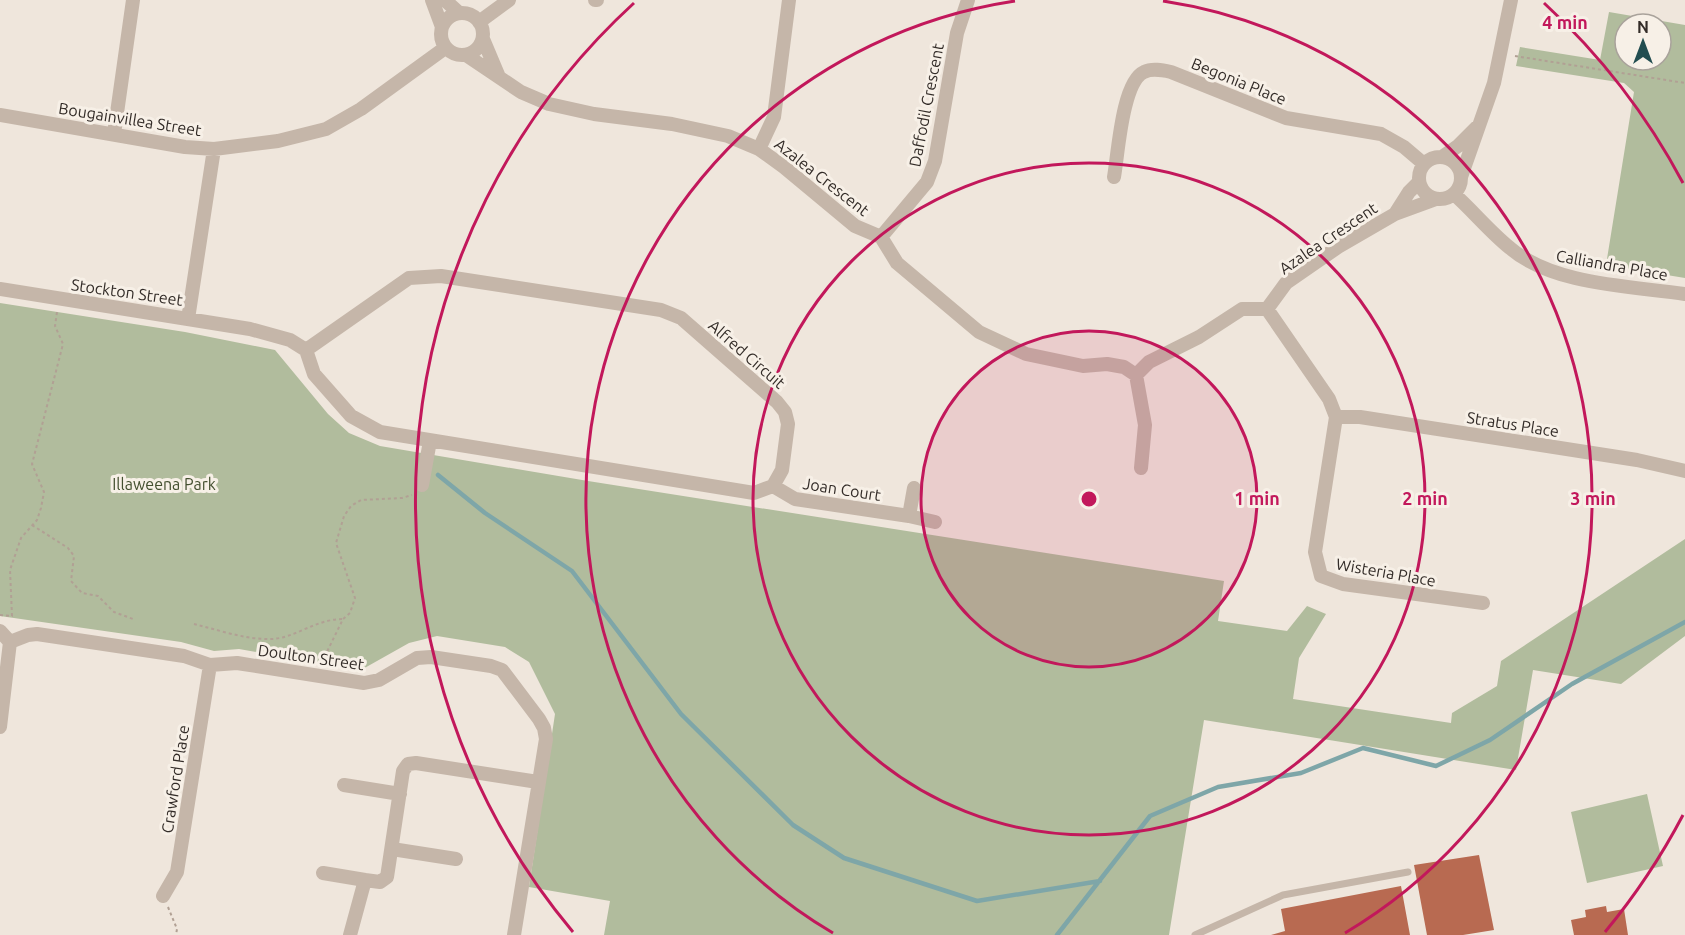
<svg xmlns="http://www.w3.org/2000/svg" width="1685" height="935" font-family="Ubuntu,sans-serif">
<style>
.green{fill:#b1bc9d;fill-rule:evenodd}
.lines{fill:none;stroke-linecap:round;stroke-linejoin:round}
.stream{stroke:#7ea6a8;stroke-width:4.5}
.building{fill:#b86a51}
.path{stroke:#b1a094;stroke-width:2;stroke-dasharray:3 3;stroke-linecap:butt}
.service{stroke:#c5b6a9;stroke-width:7}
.minor{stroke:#c5b6a9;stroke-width:14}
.ring{fill:none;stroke:#c2185b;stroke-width:3}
.labels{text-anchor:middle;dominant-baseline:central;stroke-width:6;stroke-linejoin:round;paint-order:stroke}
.street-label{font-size:16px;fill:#332c28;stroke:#f7f0e7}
.park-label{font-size:16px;fill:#434f2f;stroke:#f7f0e7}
.centre{fill:#c2185b;stroke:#f7f0e7;stroke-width:3}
.ring-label{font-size:18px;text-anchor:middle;font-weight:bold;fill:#c2185b;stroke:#f7f0e7;stroke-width:6;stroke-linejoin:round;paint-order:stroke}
</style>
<rect width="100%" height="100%" fill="#efe6dc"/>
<path class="green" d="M1609,12L1685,25V278L1606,265L1634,92L1624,83L1516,66L1520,47L1600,60ZM1625,24H1661V60H1625Z
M0,303L185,332L275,350L328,414L349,433L380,446L588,481L1224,581L1218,621L1287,631L1307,606L1326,614L1299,658L1293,699L1451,723L1452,713L1497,686L1501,661L1685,539V636L1621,684L1533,670L1516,770L1204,720L1169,935H604L610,901L529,887L555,714L529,662L505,647L437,636L409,643L361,670L239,649L214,651L181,642L0,616Z
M1647,794L1663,866L1587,883L1571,812Z"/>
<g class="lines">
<path class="stream" d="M438,475L485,513L572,571L681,714L793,825L844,858L977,901L1100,881
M1057,935L1150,816L1218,787L1301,773L1363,748L1436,766L1490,740L1572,684L1685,622"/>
</g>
<path class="building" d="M1479,855L1494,930L1463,935H1427L1414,865Z
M1401,886L1410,935H1271L1285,931L1281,909Z
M1606,906L1607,912L1624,909L1628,935H1574L1571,920L1586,917L1585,910Z"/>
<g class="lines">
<path class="path" d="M1515,56L1685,83
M32,525L68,548L74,556L71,581L82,593L98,596L114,612L133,619
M0,615L12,616L10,570L21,538L37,520L41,508L44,492L32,464L63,344L55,326L57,312
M194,624C219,630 246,640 272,639C295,638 316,619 343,619
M322,662L343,619L350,613L355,598L336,543L344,516L351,506L361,500L402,498L412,495
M168,907L177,929L176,935"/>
<path class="service" d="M1195,935L1283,895L1408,872"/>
<path class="minor" d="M432,0L442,27
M445,0L459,13
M595,0H597
M441 34a21 21 0 1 1 42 0a21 21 0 1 1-42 0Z
M479,22L509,0
M483,39L499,77
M466,55L521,92L549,104L594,114L672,124L728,136L759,149L784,167L855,226L881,237L897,263L979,332L1026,354L1083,366L1107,364L1124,367L1136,375L1149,362L1199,337L1242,309H1267L1286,283L1338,247L1395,214L1436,199
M0,115L185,147L214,149L278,141L326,129L361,109L445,48
M114,134L133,0
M759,149L774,117L789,0
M1442,157L1458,146L1477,127
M1419 178a21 21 0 1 1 42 0a21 21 0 1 1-42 0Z
M1114,177C1118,155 1122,82 1144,72C1152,68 1162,70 1171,72L1286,118L1381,134L1404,147L1424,164
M1461,177L1494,83L1511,0
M1454,194C1473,211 1490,232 1510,248C1553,285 1630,286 1685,294
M1395,214L1409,192L1419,182
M881,237L927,182L935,161L957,33L968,0
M0,289L250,329L290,340L306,350L314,374L351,416L380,432L754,493L773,486L782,470L788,424L785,412L777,402L681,318L661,310L441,276L409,278L306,350
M1267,309L1329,399L1336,417L1315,552L1321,576L1343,584L1483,603
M188,319L214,149
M1136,375L1145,425L1141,468
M1336,417H1360L1637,460L1685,471
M422,485L430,441
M773,486L795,499L909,516
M914,488L909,516L935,522
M0,631L10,642L0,727
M10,642L28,635L37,634L184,656L210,665L237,663L364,683L379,680L417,658L431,657L491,666L502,670L539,719L544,728L546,739L514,935
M344,785L400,794
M392,849L456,859
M323,873L365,880
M163,896L177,872L210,665
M350,935L365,880L380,882L387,877L403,771L408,764L416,763L538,782"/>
</g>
<circle cx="1089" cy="499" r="168" fill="#c2185b" fill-opacity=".12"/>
<g class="ring">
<circle cx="1089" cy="499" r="168"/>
<circle cx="1089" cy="499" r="336"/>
<path d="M833 933A504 504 0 0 1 1015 1M1163 1A504 504 0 0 1 1345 933"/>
<path d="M1683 815A673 673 0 0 1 1605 932M573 932A673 673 0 0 1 634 3M1544 3A673 673 0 0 1 1683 183"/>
</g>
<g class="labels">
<g class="street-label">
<text transform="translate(1239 81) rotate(22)">Begonia Place</text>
<text transform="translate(926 105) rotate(-79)">Daffodil Crescent</text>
<text transform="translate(130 119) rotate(9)">Bougainvillea Street</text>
<text transform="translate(822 177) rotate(38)">Azalea Crescent</text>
<text transform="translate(1328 238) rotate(-34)">Azalea Crescent</text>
<text transform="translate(1612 265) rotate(10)">Calliandra Place</text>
<text transform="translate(127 292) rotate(8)">Stockton Street</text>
<text transform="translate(747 354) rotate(41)">Alfred Circuit</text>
<text transform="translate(1513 424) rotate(9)">Stratus Place</text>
<text transform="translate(842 489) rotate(9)">Joan Court</text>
<text transform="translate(1386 572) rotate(10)">Wisteria Place</text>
<text transform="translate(311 657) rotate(8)">Doulton Street</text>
<text transform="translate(175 779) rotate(-81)">Crawford Place</text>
</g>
<g class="park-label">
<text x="164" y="484">Illaweena Park</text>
</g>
</g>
<circle cx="1089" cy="499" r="9" class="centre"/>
<g class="ring-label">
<text x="1565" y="29">4 min</text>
<text x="1257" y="505">1 min</text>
<text x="1425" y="505">2 min</text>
<text x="1593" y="505">3 min</text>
</g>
<g transform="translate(1643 42)"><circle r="28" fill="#f7f0e7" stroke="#a9a29b" stroke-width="1.5"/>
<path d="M0-4.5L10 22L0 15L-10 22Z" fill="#224d50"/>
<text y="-9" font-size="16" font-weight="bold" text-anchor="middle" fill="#332c28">N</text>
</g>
</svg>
